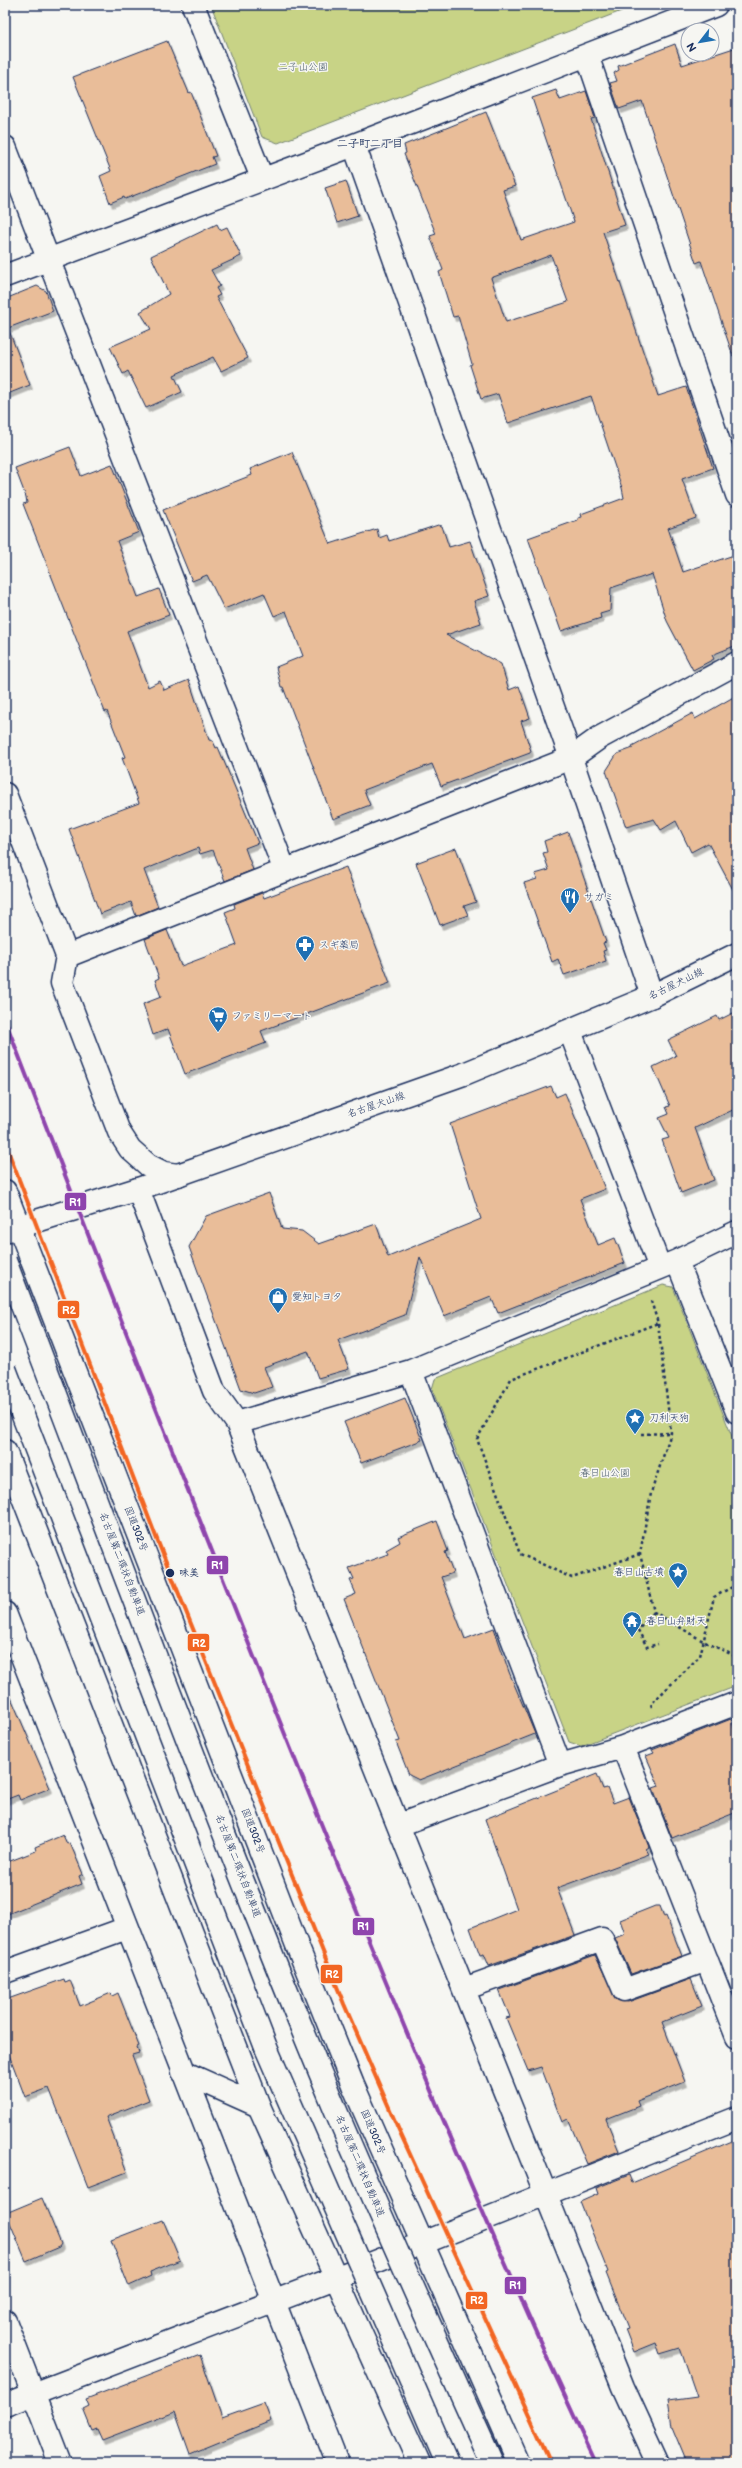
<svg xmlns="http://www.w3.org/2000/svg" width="742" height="2468" font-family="'Balsamiq Sans','Klee One',sans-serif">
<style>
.green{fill:#c8d386;stroke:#728172}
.building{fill:#e9bd99;stroke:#1b2f5e;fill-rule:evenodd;filter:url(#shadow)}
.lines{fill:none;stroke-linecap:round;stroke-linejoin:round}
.street-casing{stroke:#1b2f5e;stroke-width:25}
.secondary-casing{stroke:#1b2f5e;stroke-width:25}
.highway-casing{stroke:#1b2f5e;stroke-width:25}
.path{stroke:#1b2f5e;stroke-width:2.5;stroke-dasharray:3 3;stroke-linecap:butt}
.street{stroke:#f6f6f2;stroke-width:22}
.secondary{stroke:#f6f6f2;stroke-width:22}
.highway{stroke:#f6f6f2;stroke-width:22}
.highway-bridge-casing{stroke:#1b2f5e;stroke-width:25;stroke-linecap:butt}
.highway-bridge{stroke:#f6f6f2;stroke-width:22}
.rail-1-casing{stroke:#f6f6f2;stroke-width:7}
.rail-2-casing{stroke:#f6f6f2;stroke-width:7}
.rail-1{stroke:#8e44ad;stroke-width:4}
.rail-2{stroke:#f26522;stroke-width:4}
.stop-dot{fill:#1b2f5e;stroke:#f6f6f2;stroke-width:1.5}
.labels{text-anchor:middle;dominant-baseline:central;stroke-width:3;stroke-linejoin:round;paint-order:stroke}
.park-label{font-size:10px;fill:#465868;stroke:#f6f6f2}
.poi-label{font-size:10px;fill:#1b2f5e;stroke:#f6f6f2;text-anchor:start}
.street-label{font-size:10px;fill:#1b2f5e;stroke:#f6f6f2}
.stop-label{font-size:10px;font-weight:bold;fill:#1b2f5e;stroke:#f6f6f2;text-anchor:start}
.neighbourhood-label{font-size:11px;font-weight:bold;fill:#1b2f5e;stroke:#f6f6f2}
.line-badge{stroke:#f6f6f2;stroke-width:1.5}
.badge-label{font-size:11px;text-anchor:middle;font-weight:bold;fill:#fff}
</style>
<defs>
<filter id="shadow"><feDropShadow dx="2.5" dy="4.5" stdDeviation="0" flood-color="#0004"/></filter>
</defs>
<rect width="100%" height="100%" fill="#f6f6f2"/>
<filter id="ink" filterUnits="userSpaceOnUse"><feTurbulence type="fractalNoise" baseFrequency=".025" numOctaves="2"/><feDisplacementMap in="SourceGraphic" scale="8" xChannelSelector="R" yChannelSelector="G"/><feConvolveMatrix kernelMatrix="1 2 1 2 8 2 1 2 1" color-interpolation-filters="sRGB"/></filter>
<g filter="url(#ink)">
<path class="green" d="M211,5H637L278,143L262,137Z
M663,1285L673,1287L737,1449V1686L581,1746L569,1742L432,1389L435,1379Z"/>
<path class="building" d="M167,41L189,93L191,92L216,156L212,157L215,164L125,199L124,197L110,203L100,176L111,171L73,77Z
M675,44L682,65L737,47V356H733L701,261L696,263L642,101L619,109L610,83L617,81L614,73L619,70L618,66Z
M556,90L560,100L586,91L595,118L591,119L625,225L603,232L658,396L686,387L713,468L682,479L696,518L668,528L683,572L737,554V645L712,655L714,659L693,670L667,621L652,574L611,588L610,611L600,614L601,618L561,631L528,538L578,520V518L582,517L581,514L624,498L622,488L591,396L508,423L498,394L481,399L470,365L472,364L458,316L453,317L439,272L443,270L430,236L436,234L404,154L406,153L404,145L486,112L515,186L503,190L521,240L574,222L532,98ZM551,255L568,302L506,322L491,278Z
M346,181L358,216L337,223L325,188Z
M217,224L220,230L227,227L241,256L211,270L220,286L216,288L220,295L216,297L248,358L221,371L213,357L174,375L182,392L146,408L128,371L123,374L110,347L151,329L140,312L169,294L151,256Z
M37,286L46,291L53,311L8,328L30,385L5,395V299Z
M70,447L81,476L112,464L139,532L117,541L138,597L159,589L169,615L127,631L148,687L160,681L164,690L189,680L209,740L213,741L216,748L218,747L258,843L245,848L253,870L225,881L213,850L200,854L198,848L144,870L158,907L136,916L131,902L100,914L69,829L139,803L122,758L125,757L107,711L105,712L23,504L27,503L26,497L15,468Z
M292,452L330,544L377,529L379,538L387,535L389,541L438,525L442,526L449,547L470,541L489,596L474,601L481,623L446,635L501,664L509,690L519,686L530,718L521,721L531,751L530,753L441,786L432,764L364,790L370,805L333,819L291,708L283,687H281L276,667L303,656L286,611L274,616L264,593L224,609L207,575L192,581L163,510L252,475L250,469Z
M737,695V897L708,843L691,852L676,821L661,830L654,819L626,827L606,771L617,754L633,748L632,746L693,713L695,719Z
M568,832L606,942L603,943L606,950L603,951L606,961L564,975L558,959L552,962L524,883L537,879L535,874L549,870L543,853L547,852L544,841Z
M456,848L476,902L464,906L468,915L440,925L416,863Z
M346,867L390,983L261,1031L266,1043L185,1074L168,1029L153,1035L143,1004L161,997L155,980L159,978L145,939L167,930L181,966L237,945L225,912L235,908L234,904L262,893L264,898Z
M737,1011V1108L695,1128L714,1180L681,1193L662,1140L669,1138L659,1118L669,1114L666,1107L670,1106L653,1067L676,1056L668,1040L717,1016L719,1020Z
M551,1086L556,1097L565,1093L605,1189L580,1199L598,1245L615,1238L625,1263L498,1313L491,1297L444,1316L420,1257L405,1315L338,1340L349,1369L318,1378L308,1351L264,1367L272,1387L254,1393L241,1389L189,1247L206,1216L269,1193L282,1229L302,1231L319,1244L376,1224L388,1257L481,1219L450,1124Z
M405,1398L422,1440L361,1463L344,1422Z
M437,1521L448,1551L445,1552L453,1573L441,1577L465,1639L494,1628L509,1672L535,1734L419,1780L409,1775L396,1742L400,1741L344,1599L356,1594L350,1580L354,1579L349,1568L388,1554L386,1550L400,1542L398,1537Z
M5,1684L50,1788L20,1800L18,1795L5,1800Z
M731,1719L737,1737V1812L672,1838L653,1788L659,1786L646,1756L654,1753L652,1750Z
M597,1774L603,1789L607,1788L613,1803L629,1797L649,1847L646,1849L649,1854L557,1888L575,1935L489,1966L484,1954L480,1955L470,1928L517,1909L485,1819Z
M63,1835L67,1844L70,1843L83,1874L79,1876L82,1884L5,1915V1863L36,1851L35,1847Z
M655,1906H660L664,1917L666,1916L682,1956L631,1974L615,1938L625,1934L620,1920Z
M595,1955L617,2000L628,2002L691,1979L702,2006L662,2022L685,2082L637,2101L639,2106L606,2119L619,2151L587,2164L568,2119L562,2122L541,2067L528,2071L506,2018L510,2017L499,1990Z
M64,1979L65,1982L70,1980L80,2006L111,1993L112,1996L118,1993L139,2046L137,2047L139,2053L132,2055L149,2100L106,2117L127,2172L88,2187L49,2088L25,2097L5,2044V2000Z
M737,2139V2463H687L672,2427L668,2401L697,2397L680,2348L660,2354L656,2343L634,2352L625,2329L628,2328L606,2273L608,2272L580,2202L598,2194L596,2188L629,2175L632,2183Z
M42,2198L61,2244L59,2247L26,2261L6,2213Z
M163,2220L180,2260L150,2272L151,2276L129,2286L111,2240Z
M200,2355L222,2418L264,2403L271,2421L190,2454L175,2412L102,2440L97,2429L92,2431L83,2409L89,2406L86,2399Z"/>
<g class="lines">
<g class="street-casing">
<path id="street" d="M193,5L262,178
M587,55L737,495
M354,145L571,758L652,996
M5,147L285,871
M5,276L354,145L716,5
M5,794L67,956L62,983L119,1132L130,1149L148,1165L164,1173L178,1175
M67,956L571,758L599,738L737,663
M570,1031L660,1268
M138,1189L214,1391L237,1423L623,2387L658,2463
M677,1261L737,1412
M411,1371L560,1765
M237,1423L411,1371L677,1261L737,1232
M5,1613L337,2463
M623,1747L737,2037
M399,1825L560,1765L623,1747L737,1703
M5,1972L127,1928
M464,1989L602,1939L624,1990L707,1960
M183,2072L259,2106
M5,2321L60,2463"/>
</g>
<g class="secondary-casing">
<path id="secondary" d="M5,1231L138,1189L464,1074L652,996L737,954
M5,2405L335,2278L737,2118"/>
</g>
<g class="highway-casing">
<path id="highway" d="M5,1191L300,1953L353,2085L519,2463
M5,1451L259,2106L419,2463"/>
</g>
<path class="path" d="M651,1301L658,1323L671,1433L651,1493L640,1554L654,1612L703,1641L737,1657
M641,1434L671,1433
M640,1554L572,1578L520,1554L477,1439L511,1379L658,1323
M654,1612L638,1630L647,1647L658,1644
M652,1707L651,1704L700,1656L714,1597L734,1586L737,1589"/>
<use href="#street" class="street"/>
<use href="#secondary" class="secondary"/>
<use href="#highway" class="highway"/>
<g class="highway-bridge-casing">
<path id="highway-bridge" d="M5,1261C114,1545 219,1831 336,2111C386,2229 439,2346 492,2463
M5,1369L267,2050L447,2463"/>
</g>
<use href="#highway-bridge" class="highway-bridge"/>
<g class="rail-1-casing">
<path id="rail-1" d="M5,1020C103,1274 201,1527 303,1779C396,2009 490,2238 596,2463"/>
</g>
<g class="rail-2-casing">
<path id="rail-2" d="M5,1143L158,1542L344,2004L398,2128L551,2463"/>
</g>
<use href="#rail-1" class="rail-1"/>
<use href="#rail-2" class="rail-2"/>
</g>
</g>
<defs>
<g id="restaurant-pin" transform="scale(1)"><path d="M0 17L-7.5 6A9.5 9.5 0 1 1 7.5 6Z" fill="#1f6fb2" stroke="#f6f6f2"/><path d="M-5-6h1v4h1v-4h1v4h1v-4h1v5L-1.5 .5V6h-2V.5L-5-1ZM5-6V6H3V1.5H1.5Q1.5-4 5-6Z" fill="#fff"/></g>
<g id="pharmacy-pin" transform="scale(1)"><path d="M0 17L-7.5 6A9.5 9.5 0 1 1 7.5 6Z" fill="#1f6fb2" stroke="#f6f6f2"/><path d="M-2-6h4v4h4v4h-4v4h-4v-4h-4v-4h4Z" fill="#fff"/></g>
<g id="supermarket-pin" transform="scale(1)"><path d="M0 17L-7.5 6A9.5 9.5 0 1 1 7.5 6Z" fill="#1f6fb2" stroke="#f6f6f2"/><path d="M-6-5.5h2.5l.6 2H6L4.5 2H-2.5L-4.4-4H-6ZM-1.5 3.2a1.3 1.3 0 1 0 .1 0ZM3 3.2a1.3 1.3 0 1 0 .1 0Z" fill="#fff"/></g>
<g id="shop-pin" transform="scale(1)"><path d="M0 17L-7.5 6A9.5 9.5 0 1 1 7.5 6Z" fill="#1f6fb2" stroke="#f6f6f2"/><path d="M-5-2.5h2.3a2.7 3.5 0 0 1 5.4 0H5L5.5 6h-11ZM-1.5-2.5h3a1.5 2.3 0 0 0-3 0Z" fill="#fff"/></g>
<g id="sight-pin" transform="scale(1)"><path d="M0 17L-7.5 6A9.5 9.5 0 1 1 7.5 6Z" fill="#1f6fb2" stroke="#f6f6f2"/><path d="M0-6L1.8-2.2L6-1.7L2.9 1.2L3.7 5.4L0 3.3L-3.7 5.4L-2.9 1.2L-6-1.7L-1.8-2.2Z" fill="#fff"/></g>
<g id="temple-pin" transform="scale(1)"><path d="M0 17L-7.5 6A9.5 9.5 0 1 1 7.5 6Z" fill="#1f6fb2" stroke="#f6f6f2"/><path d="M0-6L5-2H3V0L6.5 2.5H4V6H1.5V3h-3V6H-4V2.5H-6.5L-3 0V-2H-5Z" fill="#fff"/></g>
</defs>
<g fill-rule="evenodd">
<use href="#restaurant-pin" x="570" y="897"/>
<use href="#pharmacy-pin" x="305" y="945"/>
<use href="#supermarket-pin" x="218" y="1016"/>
<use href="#shop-pin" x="278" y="1297"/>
<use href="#sight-pin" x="635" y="1418"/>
<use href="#sight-pin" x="678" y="1572"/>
<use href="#temple-pin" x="632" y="1621"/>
</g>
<circle class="stop-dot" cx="170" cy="1573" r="5"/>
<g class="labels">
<g class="park-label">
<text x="303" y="67">二子山公園</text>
<text x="605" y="1473">春日山公園</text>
</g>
<g class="poi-label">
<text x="584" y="897">サガミ</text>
<text x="319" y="945">スギ薬局</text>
<text x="232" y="1016">ファミリーマート</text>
<text x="292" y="1297">愛知トヨタ</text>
<text x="649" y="1418">刀利天狗</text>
<text x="664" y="1572" text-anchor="end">春日山古墳</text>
<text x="646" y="1621">春日山弁財天</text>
</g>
<g class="street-label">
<text transform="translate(676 984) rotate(-26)">名古屋犬山線</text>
<text transform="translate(376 1105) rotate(-19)">名古屋犬山線</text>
<text transform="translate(136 1529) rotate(69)">国道302号</text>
<text transform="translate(122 1564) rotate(69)">名古屋第二環状自動車道</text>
<text transform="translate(253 1831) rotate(69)">国道302号</text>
<text transform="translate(238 1866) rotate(69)">名古屋第二環状自動車道</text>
<text transform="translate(373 2132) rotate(67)">国道302号</text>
<text transform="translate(360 2166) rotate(67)">名古屋第二環状自動車道</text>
</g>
<g class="stop-label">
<text x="179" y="1573">味美</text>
</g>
<g class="neighbourhood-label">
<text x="370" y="143">二子町二丁目</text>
</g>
</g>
<g class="line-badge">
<rect x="64" y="1192" width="23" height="19" rx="4" fill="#8e44ad"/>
<rect x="57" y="1300" width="23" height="19" rx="4" fill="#f26522"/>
<rect x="206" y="1555" width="23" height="20" rx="4" fill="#8e44ad"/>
<rect x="187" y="1633" width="23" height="19" rx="4" fill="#f26522"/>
<rect x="352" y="1917" width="23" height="19" rx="4" fill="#8e44ad"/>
<rect x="320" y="1964" width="23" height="20" rx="4" fill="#f26522"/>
<rect x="504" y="2276" width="23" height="19" rx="4" fill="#8e44ad"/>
<rect x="465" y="2291" width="23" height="19" rx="4" fill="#f26522"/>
</g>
<g class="badge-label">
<text x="75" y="1206">R1</text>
<text x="69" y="1314">R2</text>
<text x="217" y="1569">R1</text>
<text x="199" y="1647">R2</text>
<text x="363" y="1930">R1</text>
<text x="332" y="1978">R2</text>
<text x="515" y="2289">R1</text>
<text x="477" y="2304">R2</text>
</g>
<rect width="742" height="2468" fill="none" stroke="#f6f6f2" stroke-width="20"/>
<rect x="10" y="10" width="722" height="2448" fill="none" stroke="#1b2f5e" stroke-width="1.5" filter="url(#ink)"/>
<g transform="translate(700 42) rotate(239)"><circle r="19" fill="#f6f6f2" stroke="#9ea6b7"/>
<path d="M0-3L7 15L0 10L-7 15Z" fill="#1f6fb2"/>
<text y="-6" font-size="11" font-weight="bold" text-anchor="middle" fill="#1b2f5e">N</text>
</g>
</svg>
